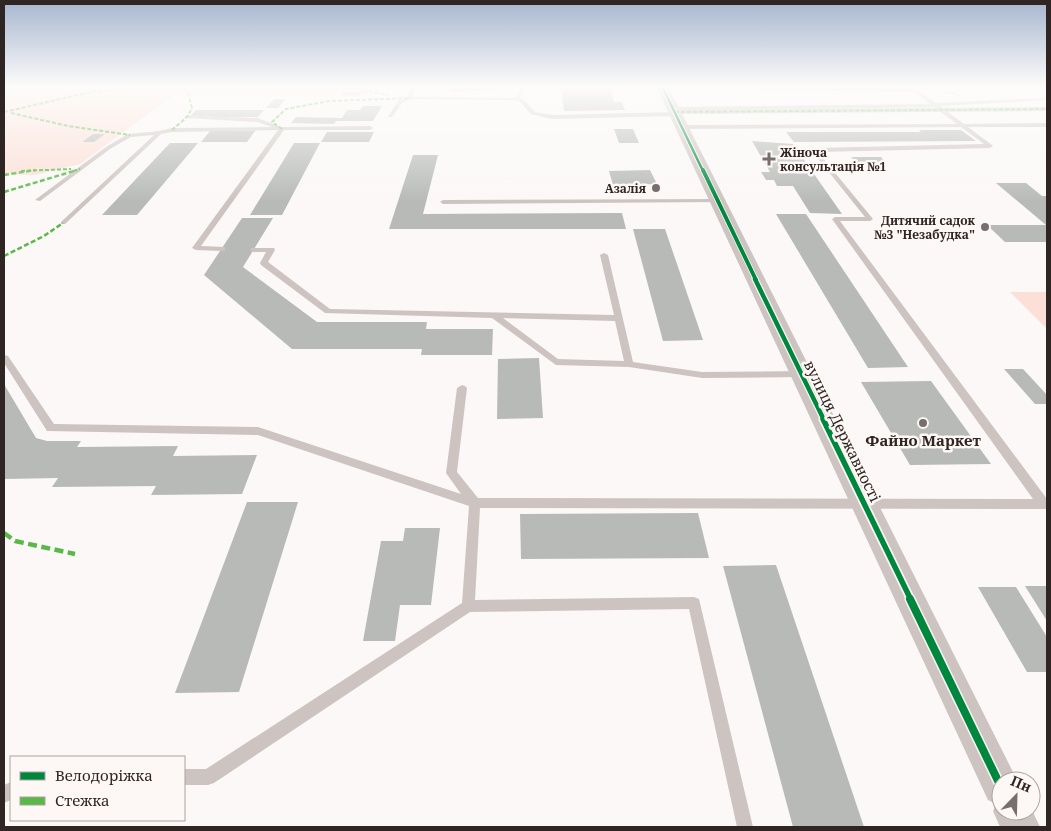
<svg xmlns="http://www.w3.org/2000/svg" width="1051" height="831" font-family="'Noto Serif',serif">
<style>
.green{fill:#fcdfd6}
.building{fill:#b7bab7}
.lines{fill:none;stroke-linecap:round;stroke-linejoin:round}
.service{fill:#cdc4c1;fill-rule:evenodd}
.pedestrian{fill:#cdc4c1;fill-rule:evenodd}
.tertiary{fill:#cdc4c1;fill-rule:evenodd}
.quiet-far2{stroke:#58b947;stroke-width:2;stroke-dasharray:4 2;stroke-linecap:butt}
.quiet-far1{stroke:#58b947;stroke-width:2.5;stroke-dasharray:5 2.5;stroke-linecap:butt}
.quiet{stroke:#58b947;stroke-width:4.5;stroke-dasharray:9 4.5;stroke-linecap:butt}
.cycleway-far4-casing{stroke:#fdf7f5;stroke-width:4.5}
.cycleway-far3-casing{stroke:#fdf7f5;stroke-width:5.5}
.cycleway-far2-casing{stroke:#fdf7f5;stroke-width:7}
.cycleway-far1-casing{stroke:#fdf7f5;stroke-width:9}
.cycleway-casing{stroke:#fdf7f5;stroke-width:11}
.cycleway-far4{stroke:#00873e;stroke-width:2.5}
.cycleway-far3{stroke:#00873e;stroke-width:4}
.cycleway-far2{stroke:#00873e;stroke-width:4.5}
.cycleway-far1{stroke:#00873e;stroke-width:5.5}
.cycleway{stroke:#00873e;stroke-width:8}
.poi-dot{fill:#766f6d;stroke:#fdf7f5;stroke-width:2}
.labels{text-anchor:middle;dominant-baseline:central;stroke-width:5;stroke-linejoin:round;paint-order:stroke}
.far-poi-label{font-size:12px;font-weight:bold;fill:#2f2522;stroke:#fdf7f5;text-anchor:end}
.street-label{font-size:15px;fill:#2f2522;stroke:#fdf7f5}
.poi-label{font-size:15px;font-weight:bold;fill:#2f2522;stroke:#fdf7f5}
</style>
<rect width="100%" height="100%" fill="#fbf8f7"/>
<path class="green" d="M4,86H375L369,97L174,95L80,164L35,175L4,174Z
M1010,292H1047V329Z"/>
<path class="building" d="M451,86H502V90L450,92Z
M751,86H908L917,92L754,90Z
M1000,86H1036L1041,89H1005Z
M561,87H610L614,102H622L625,110L564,111Z
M343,92H363L360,96L341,95Z
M274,99H285L278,108H266Z
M363,106H382L373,121H336L334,124L291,123L296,117L342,118L347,110H360Z
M196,110H264L258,117H189Z
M614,129H633L639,143H619Z
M919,130H961L976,141L794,142L786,132H921Z
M210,131H255L247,142H201Z
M327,132H374L369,142H321Z
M93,134H105L94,142H82Z
M752,141L793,144L842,214L810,213L793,186H777L774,180H766L761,172H770Z
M170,143H198L137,215H102Z
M294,143H320L282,215H250Z
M413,155H438L423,214L622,213L626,229H389Z
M851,157H881L887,164H858Z
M650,170L657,184L613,185L609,171Z
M996,183H1026L1042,196H1047V242H1005L987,225H1046Z
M776,214H806L908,367L868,368Z
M242,218H273L243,267L317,322H427L426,329H493L492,355H421L422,349H292L204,275Z
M633,229H665L703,340L663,341Z
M539,358L543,418L497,419L498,359Z
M1004,369H1023L1047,395V404H1035Z
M931,381L991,464L910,465L861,382Z
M4,384L36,438L47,441H81L77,447L178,446L173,456L257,455L242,494L151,495L156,486L52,487L58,478L4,479Z
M247,502H298L239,692L175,693Z
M698,513L709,558L521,559L520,514Z
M405,528H440L431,605H400L395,641H363L381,541H403Z
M776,565L864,827H793L723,566Z
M1025,586H1047V621Z
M978,587H1016L1047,637V672H1027Z"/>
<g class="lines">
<path class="service" d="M411,86H415L413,97L515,98L519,93L520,86H524L523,93L519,98L523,99L535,112L552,115L676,112L679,114L676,116L552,119L531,114L519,101L516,100L411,99L402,103L392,117H388L398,101L408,97Z
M908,86H912L936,103L1047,98V100L940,106L964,124L1047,123V127H968L992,145L993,146L990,148L818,152L873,219L870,221H840L1047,499V509L480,508L475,600L694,597L699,599L753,827H737L689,609L470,612L214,783L208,785H184V769H206L462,603L469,506L258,435L47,431L4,363V355L8,356L54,424L258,427L461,494L446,473L457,388L462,385L465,386L467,388L457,472L478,498L1033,499L832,219L835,217H865L811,150L814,148L984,144L961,127L682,129L679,127L682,125L957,124L934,107L674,111L671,109L674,107L930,104Z
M919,86H925L961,95L959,96Z
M187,115L258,118L281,127L370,126L373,128L370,130H284L201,246L225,247V251H222L196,250L192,248L278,130L172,132L161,134L65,224H61V222L154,135L131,137L110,149L40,201L35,200L106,147L128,134L159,131L172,128L272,127L257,122L185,118L184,117Z
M718,199L721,201L720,202L443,204L440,202L443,200Z
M251,248H274L275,250L268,262L330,309L614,315L600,255L604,253L608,255L633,362L702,372L802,371L807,374L802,377L702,378L629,367L556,365L492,318L325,313L261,265L260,263L266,252H251ZM503,318L615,321L624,361L558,359Z
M11,782V800L4,803V785Z"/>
<path class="pedestrian" d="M1047,107V111L675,114L671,112L675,110Z"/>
<path class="tertiary" d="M656,86H668L1014,774L1017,781H1001V811H1031V808L1040,827H1000L993,811L996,804L988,800Z"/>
<path class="quiet-far2" d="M257,86L356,89
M364,87L384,86
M351,88L388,95
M4,112L95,91L166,86
M675,112L1047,109
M11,113L68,126L130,135
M282,129L272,122L286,109L329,101L410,98
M172,130L187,117L192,108L188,93L181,86
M21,171L71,169
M73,171L80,169"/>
<path class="quiet-far1" d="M4,175L35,170
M4,192L77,170
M4,256L44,236L63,223"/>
<path class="quiet" d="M4,533L15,541L75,554"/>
<g class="cycleway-far4-casing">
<path id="cycleway-far4" d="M662,86L703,171"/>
</g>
<g class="cycleway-far3-casing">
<path id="cycleway-far3" d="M703,170L756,280"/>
</g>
<g class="cycleway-far2-casing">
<path id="cycleway-far2" d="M755,279L824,420"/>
</g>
<g class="cycleway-far1-casing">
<path id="cycleway-far1" d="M823,419L911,600"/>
</g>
<g class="cycleway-casing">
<path id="cycleway" d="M910,599L1001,787"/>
</g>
<use href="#cycleway-far4" class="cycleway-far4"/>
<use href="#cycleway-far3" class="cycleway-far3"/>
<use href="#cycleway-far2" class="cycleway-far2"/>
<use href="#cycleway-far1" class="cycleway-far1"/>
<use href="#cycleway" class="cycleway"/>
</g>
<linearGradient id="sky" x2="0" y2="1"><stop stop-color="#a6b5ce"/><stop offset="0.43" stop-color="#fdfcfb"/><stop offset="1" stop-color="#fdfcfb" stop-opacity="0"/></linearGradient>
<rect width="1051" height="202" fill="url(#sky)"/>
<g class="poi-dot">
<path d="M766.5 151.5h5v5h5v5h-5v5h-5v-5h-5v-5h5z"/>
<circle cx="656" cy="188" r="5"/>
<circle cx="985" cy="227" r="5"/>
<circle cx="923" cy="423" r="5"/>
</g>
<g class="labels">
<g class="far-poi-label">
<text x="780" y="152" text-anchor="start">Жіноча<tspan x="780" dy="14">консультація №1</tspan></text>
<text x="646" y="188">Азалія</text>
<text x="975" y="220">Дитячий садок<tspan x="975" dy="14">№3 "Незабудка"</tspan></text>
</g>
<g class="street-label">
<text transform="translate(843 431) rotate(64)">вулиця Державності</text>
</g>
<g class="poi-label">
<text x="923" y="440">Файно Маркет</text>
</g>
</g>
<rect width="1051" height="831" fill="none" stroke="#2f2522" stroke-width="10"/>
<rect x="10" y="756" width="175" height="65" fill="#fdf7f5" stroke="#aba3a1"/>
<rect x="20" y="772" width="25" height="8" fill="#00873e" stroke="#aba3a1"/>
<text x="55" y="781" font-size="15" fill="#2f2522">Велодоріжка</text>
<rect x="20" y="797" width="25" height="8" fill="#58b947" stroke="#aba3a1"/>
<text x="55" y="806" font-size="15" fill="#2f2522">Стежка</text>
<g transform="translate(1016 796) rotate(23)"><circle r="24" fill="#fdf7f5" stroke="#aba3a1"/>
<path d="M0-4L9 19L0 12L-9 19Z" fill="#766f6d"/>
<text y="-8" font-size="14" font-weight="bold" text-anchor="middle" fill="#2f2522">Пн</text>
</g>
</svg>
